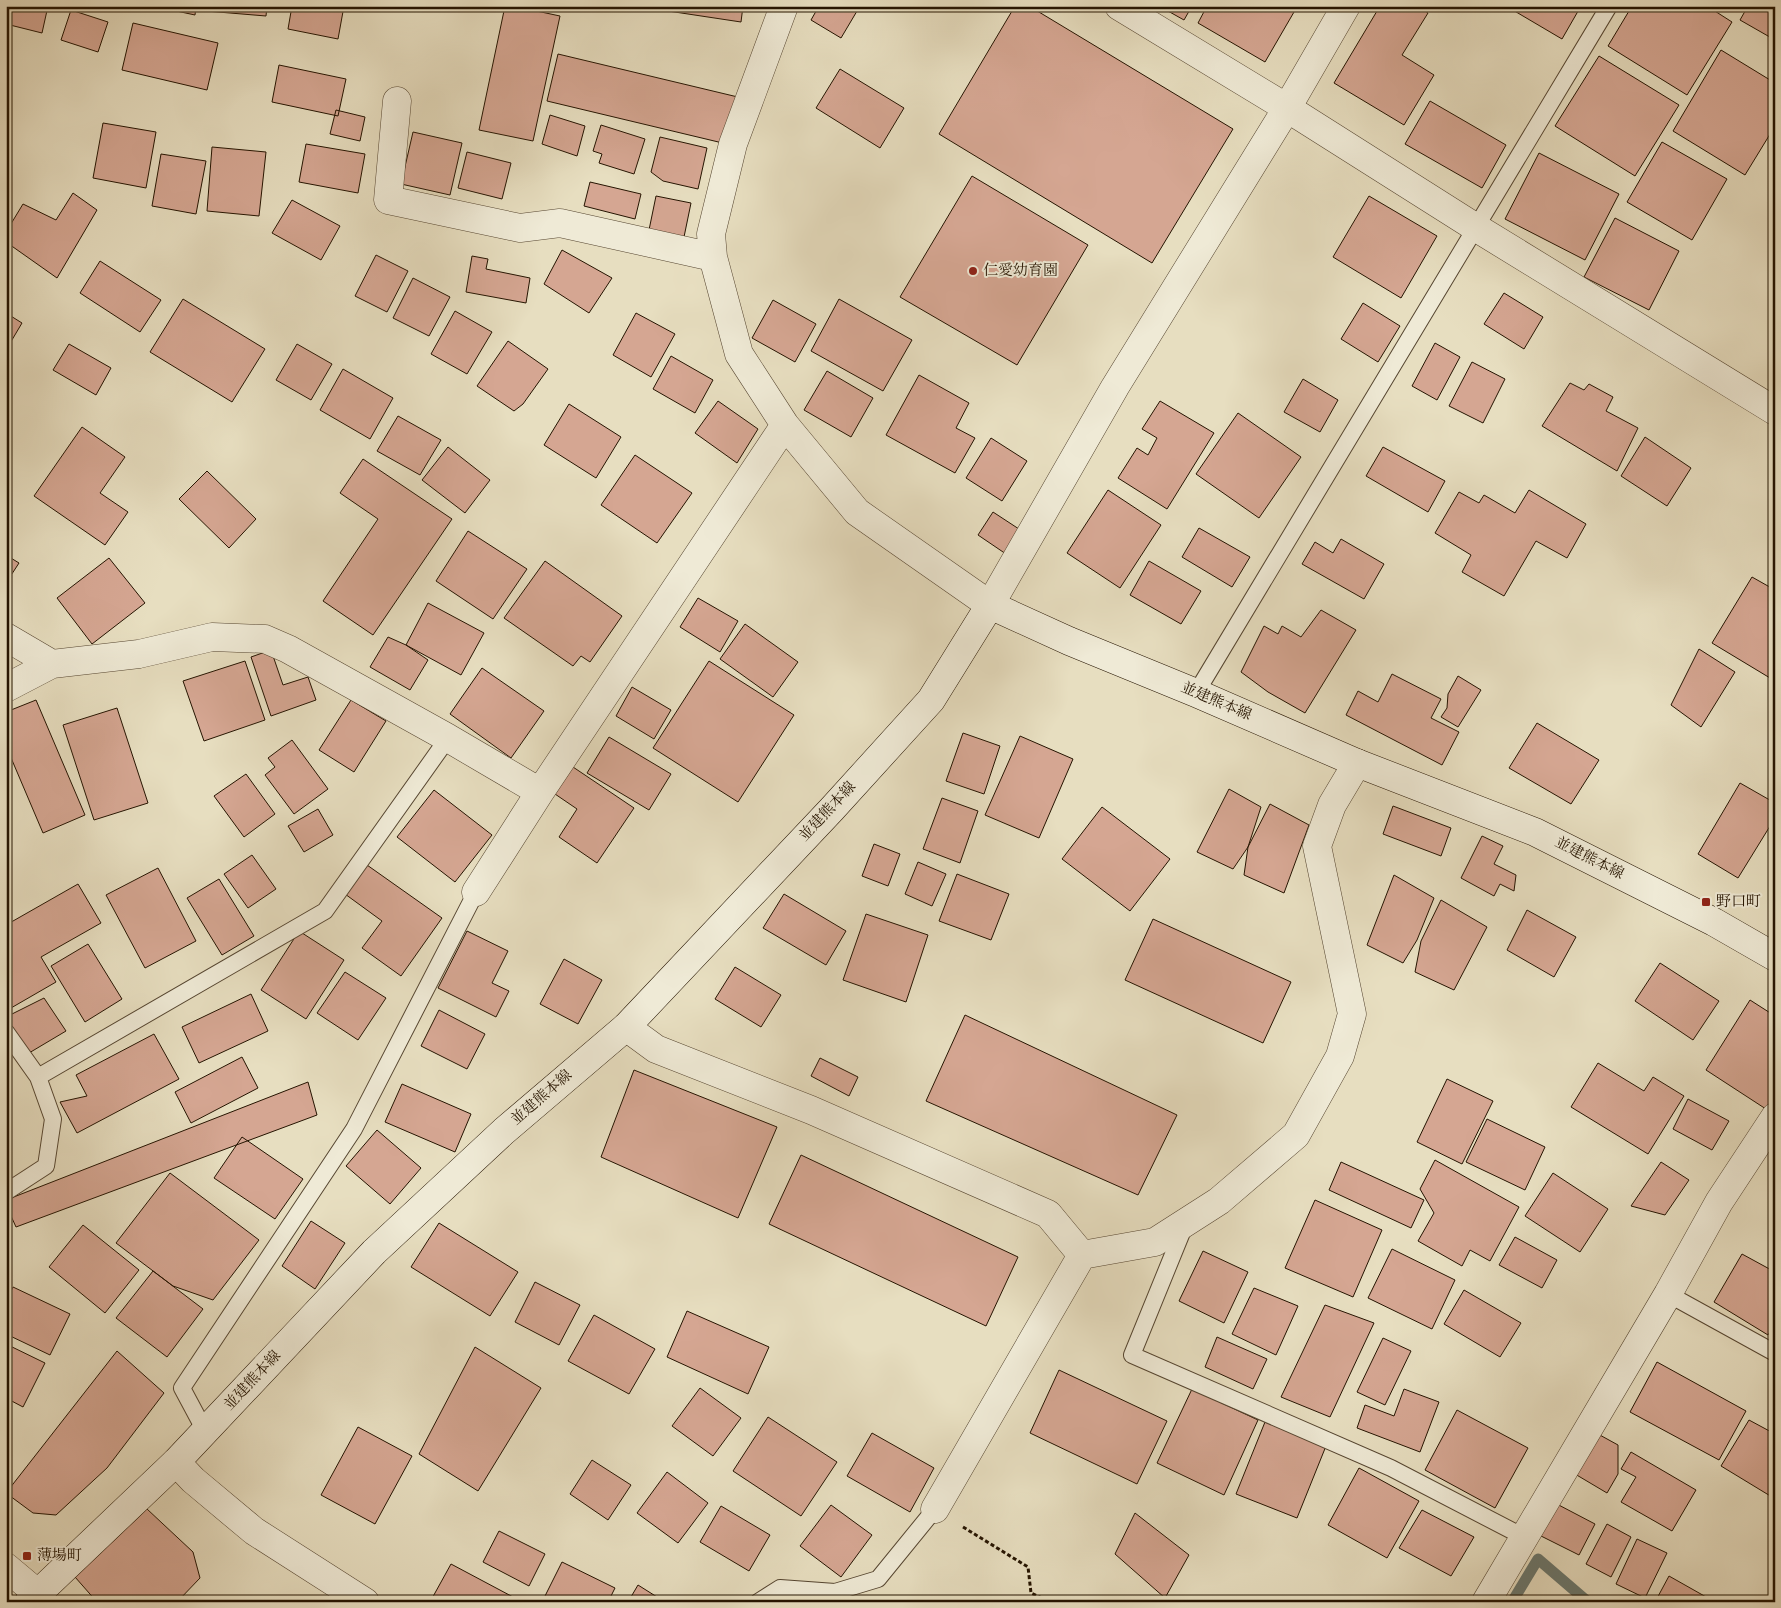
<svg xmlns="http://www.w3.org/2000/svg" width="1781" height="1608" font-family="Vollkorn,'Noto Serif JP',serif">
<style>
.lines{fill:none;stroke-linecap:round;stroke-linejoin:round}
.stream{stroke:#6a786f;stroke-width:11}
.building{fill:#d5a692;stroke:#251401}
.service-casing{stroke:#564631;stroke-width:18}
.minor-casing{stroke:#564631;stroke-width:29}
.tertiary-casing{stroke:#564631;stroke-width:29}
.secondary-casing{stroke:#251401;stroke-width:29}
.path{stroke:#251401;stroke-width:3;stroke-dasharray:4 2.5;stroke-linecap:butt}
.service{stroke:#efead6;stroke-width:16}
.minor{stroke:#efead6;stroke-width:28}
.tertiary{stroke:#efead6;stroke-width:28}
.secondary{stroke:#efead6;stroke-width:28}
.poi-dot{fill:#8f2418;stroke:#efead6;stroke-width:2}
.labels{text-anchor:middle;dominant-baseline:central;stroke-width:4;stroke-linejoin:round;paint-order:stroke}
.poi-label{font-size:15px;fill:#251401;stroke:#efead6;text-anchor:start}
.street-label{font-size:15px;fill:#251401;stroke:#efead6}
</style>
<rect width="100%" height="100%" fill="#e7dec0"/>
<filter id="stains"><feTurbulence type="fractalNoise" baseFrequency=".004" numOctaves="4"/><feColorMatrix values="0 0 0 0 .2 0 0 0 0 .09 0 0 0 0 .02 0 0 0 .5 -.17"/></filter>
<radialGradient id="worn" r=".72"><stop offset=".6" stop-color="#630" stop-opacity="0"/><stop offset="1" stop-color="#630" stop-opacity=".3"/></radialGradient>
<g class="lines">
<path class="stream" d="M1512,1602L1538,1559L1588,1602"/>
</g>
<path class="building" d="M7,6H48L42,33L6,24Z
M153,6H196L195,15Z
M206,6H267L266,16L206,11Z
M292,6H344L338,39L288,29Z
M505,6H513L560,16L533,141L479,130Z
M635,6H743L741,22Z
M819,6H860L841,38L811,20Z
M1015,6H1029L1233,129L1152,263L939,134Z
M1159,6H1192L1184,20Z
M1207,6H1285L1294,12L1265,62L1198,23Z
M1380,6H1418L1428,13L1402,55L1434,75L1404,125L1334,83Z
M1506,6H1581L1562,39Z
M1632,6H1707L1732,22L1687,95L1608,46Z
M1748,6H1775V40L1740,20Z
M71,10L108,22L98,52L61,40Z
M133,23L218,43L207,90L122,70Z
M1721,50L1775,83V126L1745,175L1673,131Z
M558,54L742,98L731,145L547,101Z
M1599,56L1679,105L1635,176L1555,126Z
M279,65L346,79L338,116L272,102Z
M840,69L904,108L880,148L816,108Z
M1430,101L1506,145L1482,188L1405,144Z
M336,110L365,117L360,141L330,134Z
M550,115L585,126L577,156L542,144Z
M103,123L156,132L146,188L93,178Z
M601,125L645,139L634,174L599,163L602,154L593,151Z
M413,132L462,143L450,195L401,184Z
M660,137L707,148L698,189L663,181L651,172Z
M1662,142L1727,179L1692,240L1627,202Z
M306,144L365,154L358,193L299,182Z
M212,147L266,152L259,216L207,211Z
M467,152L511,163L502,199L458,188Z
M1539,153L1619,194L1585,260L1505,219Z
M161,154L206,161L196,214L152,206Z
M972,176L1088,245L1017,365L900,297Z
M590,182L641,194L635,219L584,206Z
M73,193L97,210L57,278L6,242V232L23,204L56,220Z
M656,196L691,203L684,237L649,230Z
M1369,196L1437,236L1401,298L1333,257Z
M292,200L340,226L321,260L272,233Z
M1615,218L1679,251L1649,310L1584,277Z
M562,250L612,278L589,313L544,284Z
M376,255L408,271L387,312L355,296Z
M472,256L488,259L486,269L530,278L526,303L466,292Z
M100,261L161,300L140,332L80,293Z
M413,278L450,297L429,336L393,318Z
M1504,293L1543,317L1524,349L1484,324Z
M183,299L265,349L232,402L150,352Z
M839,299L912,340L883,391L811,351Z
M773,300L816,324L795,362L752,338Z
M1363,303L1400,326L1378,362L1341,339Z
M455,311L492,332L467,374L431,354Z
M6,313L22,323L6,350Z
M636,313L675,334L651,377L613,355Z
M508,341L548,369L523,404L514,411L477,386Z
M1435,343L1460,357L1437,400L1412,386Z
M69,344L111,368L96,395L53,370Z
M297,344L332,364L311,400L276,380Z
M671,356L713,380L695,413L653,389Z
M1472,362L1505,379L1483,423L1449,406Z
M343,369L393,398L370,439L320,410Z
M827,371L873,398L851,437L804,410Z
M919,375L969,403L956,428L975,438L955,473L886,435Z
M1303,379L1338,400L1320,432L1284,412Z
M1570,383L1584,390L1589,384L1613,397L1606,411L1638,428L1617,471L1542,426Z
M718,401L758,429L737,463L695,433Z
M1160,401L1214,433L1167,509L1118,478L1137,448L1148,455L1157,438L1142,429Z
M569,404L621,437L596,478L544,445Z
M1238,413L1301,457L1259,518L1196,474Z
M398,416L441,440L420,475L377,451Z
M82,427L125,457L100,493L128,512L105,545L34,496Z
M1645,437L1691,468L1667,506L1621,476Z
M991,438L1027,461L1002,501L966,478Z
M448,447L490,480L465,513L422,480Z
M1383,447L1445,481L1428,512L1366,476Z
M635,455L692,493L657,543L601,505Z
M363,459L452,519L373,635L323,601L378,519L340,493Z
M207,471L256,519L229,548L179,499Z
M1108,490L1161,525L1120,588L1067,553Z
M1529,490L1586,524L1567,558L1536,541L1504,596L1462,572L1471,555L1435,533L1459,492L1479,503L1484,495L1515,513Z
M993,512L1022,531L1006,554L978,535Z
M1199,528L1250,557L1232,587L1182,557Z
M468,531L527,569L493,619L436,581Z
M1341,539L1384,564L1364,599L1302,564L1315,542L1333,553Z
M6,555L19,563L6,583Z
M109,558L145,603L92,644L57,598Z
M545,561L622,616L590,662L581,656L573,666L504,618Z
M1149,561L1201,591L1181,624L1130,595Z
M1752,577L1775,590V681L1712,643Z
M698,598L738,621L720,652L680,627Z
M428,603L484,633L461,675L406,645Z
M1321,610L1356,630L1305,713L1268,692L1241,672L1264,626L1278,634L1282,626L1301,637Z
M745,624L798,662L773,697L720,659Z
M388,637L406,645L428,660L410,690L370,667Z
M1699,649L1735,672L1701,727L1671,705Z
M271,650L283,685L308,677L316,700L271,716L251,657Z
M245,661L265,720L204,741L183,681Z
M709,661L794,715L738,802L653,748Z
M482,668L544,711L511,758L450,714Z
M1392,674L1441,699L1431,718L1459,732L1442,765L1346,715L1358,691L1378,702Z
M1458,676L1481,690L1458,727L1441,717L1447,708L1448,694Z
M632,687L671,710L654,739L616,716Z
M36,700L85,815L43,833L6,746V712Z
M351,700L386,721L354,772L319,750Z
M117,708L148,803L94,820L63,725Z
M1537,723L1599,760L1571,804L1509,768Z
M963,733L1000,746L984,794L946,781Z
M1020,736L1073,759L1039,838L985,815Z
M609,737L671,774L649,810L587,773Z
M292,740L328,789L294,814L265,775L275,767L268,758Z
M573,767L634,808L597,863L559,837L577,809L555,794Z
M246,774L275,814L244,837L214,796Z
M1740,783L1775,803V818L1738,878L1698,854Z
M1229,789L1261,807L1248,847L1233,869L1197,852Z
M434,790L492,835L455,882L397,837Z
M942,798L978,811L960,863L923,849Z
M1270,804L1309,825L1284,893L1244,875L1248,847Z
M1393,806L1451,828L1441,856L1383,834Z
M1102,807L1170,859L1130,911L1062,859Z
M318,809L333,835L304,852L288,826Z
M1482,836L1503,846L1494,864L1516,875L1514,891L1500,884L1494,896L1461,878Z
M874,844L900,854L888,886L862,876Z
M252,855L276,889L248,908L224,874Z
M918,862L946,874L932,906L905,894Z
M367,865L442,918L401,976L362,948L382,921L345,894Z
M158,868L196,941L145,968L106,895Z
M957,874L1009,894L991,940L939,921Z
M1394,875L1434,898L1417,940L1403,963L1367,945Z
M219,879L254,936L222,955L187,898Z
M78,884L101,923L41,957L56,982L11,1008L6,1001V925Z
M784,894L846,931L826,965L763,928Z
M1441,900L1487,927L1454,990L1415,972L1421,941Z
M1527,910L1576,937L1554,977L1507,950Z
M866,914L928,935L906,1002L843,980Z
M1153,919L1291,982L1263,1043L1125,980Z
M299,931L344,960L306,1019L261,990Z
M467,931L508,951L492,983L509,991L496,1017L438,988Z
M88,944L122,999L85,1022L51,966Z
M564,959L602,980L578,1024L540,1004Z
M1660,963L1719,1001L1693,1040L1635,1001Z
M735,967L781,995L761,1027L715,999Z
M345,972L386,998L358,1040L317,1013Z
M251,994L268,1031L199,1063L182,1027Z
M44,998L66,1031L29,1053L6,1019V1017Z
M1750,1000L1775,1016V1102L1769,1111L1706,1070Z
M439,1010L485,1034L467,1069L421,1046Z
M965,1015L1177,1115L1138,1195L926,1101Z
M154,1034L179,1079L77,1133L60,1102L87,1096L76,1075Z
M242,1057L258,1088L191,1123L175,1092Z
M820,1058L858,1077L849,1096L811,1076Z
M1598,1063L1644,1091L1653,1077L1684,1096L1648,1154L1571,1107Z
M634,1070L777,1127L738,1218L601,1157Z
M1447,1079L1493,1101L1462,1164L1417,1142Z
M308,1082L317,1115L16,1227L6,1205V1200Z
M402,1084L471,1114L455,1152L385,1122Z
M1688,1099L1729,1121L1712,1150L1673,1129Z
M1487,1119L1545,1147L1525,1190L1466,1162Z
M377,1130L421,1168L390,1204L346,1166Z
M242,1137L303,1179L275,1219L214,1178Z
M801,1155L1018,1257L986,1326L769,1224Z
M1435,1160L1519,1207L1490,1261L1470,1250L1462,1266L1418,1241L1434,1213L1420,1189Z
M1341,1162L1424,1200L1411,1228L1329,1190Z
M1661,1162L1689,1180L1665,1215L1631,1206Z
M170,1173L259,1240L213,1300L173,1286L116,1243Z
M1553,1173L1608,1209L1580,1252L1525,1216Z
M1315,1200L1382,1230L1353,1297L1285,1268Z
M311,1221L345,1243L315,1289L282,1266Z
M439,1223L518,1272L490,1316L411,1267Z
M83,1225L139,1270L105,1313L49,1267Z
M1515,1237L1557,1260L1542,1288L1499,1265Z
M1392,1249L1455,1280L1432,1329L1368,1298Z
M1203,1251L1248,1272L1224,1323L1179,1301Z
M1742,1254L1775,1272V1323L1768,1335L1714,1302Z
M153,1271L203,1309L167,1357L116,1318Z
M535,1282L580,1305L559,1345L515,1322Z
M13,1287L70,1314L50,1355L6,1334V1301Z
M1254,1288L1298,1306L1276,1355L1232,1334Z
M1464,1290L1521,1323L1500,1357L1444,1324Z
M1325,1305L1374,1323L1330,1417L1281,1397Z
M687,1311L769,1347L748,1394L667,1357Z
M594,1315L655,1349L629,1394L568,1361Z
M1217,1337L1267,1359L1253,1389L1205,1367Z
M1383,1338L1411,1351L1385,1405L1357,1392Z
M6,1344L45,1363L23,1407L6,1398Z
M475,1347L541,1388L478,1491L419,1454Z
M117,1351L164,1393L107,1468L56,1515L33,1513L6,1493Z
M1657,1362L1746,1411L1719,1460L1630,1412Z
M1059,1370L1167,1421L1137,1484L1030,1433Z
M700,1388L741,1418L713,1456L672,1426Z
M1192,1389L1258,1420L1224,1495L1157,1463Z
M1404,1389L1439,1402L1420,1452L1357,1428L1365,1405L1394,1416Z
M1457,1410L1528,1448L1495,1508L1425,1470Z
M768,1417L837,1462L801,1516L733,1471Z
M1749,1420L1775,1434V1492L1772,1497L1721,1466Z
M1265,1422L1326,1446L1297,1518L1236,1494Z
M358,1427L412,1456L375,1524L321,1495Z
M872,1433L934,1468L910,1512L847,1476Z
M1598,1434L1618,1445V1474L1607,1493L1575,1474Z
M1631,1452L1696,1490L1672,1531L1621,1502L1636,1477L1621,1469Z
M592,1460L631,1485L608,1520L570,1494Z
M1359,1468L1419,1501L1387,1558L1328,1525Z
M667,1472L708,1503L678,1543L637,1513Z
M1553,1502L1595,1524L1579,1555L1537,1534Z
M831,1505L872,1535L841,1577L800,1546Z
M721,1506L770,1535L749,1571L700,1542Z
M147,1509L193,1552L200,1578L177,1602H97L75,1577Z
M1422,1510L1474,1537L1451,1576L1399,1548Z
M1135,1513L1189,1555L1165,1598L1115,1554Z
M1607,1524L1631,1537L1611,1577L1586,1564Z
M499,1531L545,1554L529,1586L483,1562Z
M1637,1539L1667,1553L1645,1598L1616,1584Z
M562,1562L615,1588L608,1602H542Z
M451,1564L513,1597L510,1602H430Z
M1669,1576L1715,1602H1655Z
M638,1585L665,1602H628Z"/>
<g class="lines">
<g class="service-casing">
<path id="service" d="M1196,693L1609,6
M6,1032L38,1077L53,1119L46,1166L6,1192
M38,1077L325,911L448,738
M1185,1225L1132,1355L1391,1468L1524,1537
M1668,1294L1775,1353
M205,1431L182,1388L354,1129L476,892
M758,1602L780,1588L835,1592L878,1579L935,1509"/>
</g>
<g class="minor-casing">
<path id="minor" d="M784,6L733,144L711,234L713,257L739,354L785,425L857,512L990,605
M1119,6L1287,108L1475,227L1775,411
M397,101L388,200L520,228L560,223L713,257
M6,637L52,664
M6,688L52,664L139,654L212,637L265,639L288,649L448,738L540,792
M476,892L540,792L785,425
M626,1027L656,1049L811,1110L1048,1214L1082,1255L1155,1242L1219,1201L1296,1135L1340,1056L1352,1014L1317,846L1332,805L1357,763
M176,1462L193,1480L254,1531L365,1602
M935,1509L1082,1255
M6,1567L37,1593
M1486,1602L1668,1294L1719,1202L1775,1117"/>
</g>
<g class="tertiary-casing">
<path id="tertiary" d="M990,605L1115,387L1287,108L1346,6"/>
</g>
<g class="secondary-casing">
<path id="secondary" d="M29,1602L176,1462L374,1252L504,1131L626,1027L832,809L931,700L990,605L1069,641L1196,693L1357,763L1535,832L1714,922L1775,957"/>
</g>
<path class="path" d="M963,1527L1028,1567L1031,1593L1051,1602"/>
<use href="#service" class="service"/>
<use href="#minor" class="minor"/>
<use href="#tertiary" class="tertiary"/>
<use href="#secondary" class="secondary"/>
</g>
<g class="poi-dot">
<circle cx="973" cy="271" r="5"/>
<rect x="1701" y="897" width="10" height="10" rx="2.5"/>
<rect x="22" y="1551" width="10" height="10" rx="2.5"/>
</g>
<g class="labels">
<g class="poi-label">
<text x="983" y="271">仁愛幼育園</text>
<text x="1716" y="902">野口町</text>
<text x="37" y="1556">薄場町</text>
</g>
<g class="street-label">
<text transform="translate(1216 702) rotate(23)">並建熊本線</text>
<text transform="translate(828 812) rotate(-47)">並建熊本線</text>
<text transform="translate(1589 859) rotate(27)">並建熊本線</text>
<text transform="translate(542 1098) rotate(-41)">並建熊本線</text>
<text transform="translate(253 1381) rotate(-47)">並建熊本線</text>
</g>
</g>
<rect width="1781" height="1608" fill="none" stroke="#e7dec0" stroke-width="25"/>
<rect x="8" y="8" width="1766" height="1593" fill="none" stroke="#251401" stroke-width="2.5"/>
<rect x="12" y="12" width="1756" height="1583" fill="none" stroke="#251401"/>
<rect width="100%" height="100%" filter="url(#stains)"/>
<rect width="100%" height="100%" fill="url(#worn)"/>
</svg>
